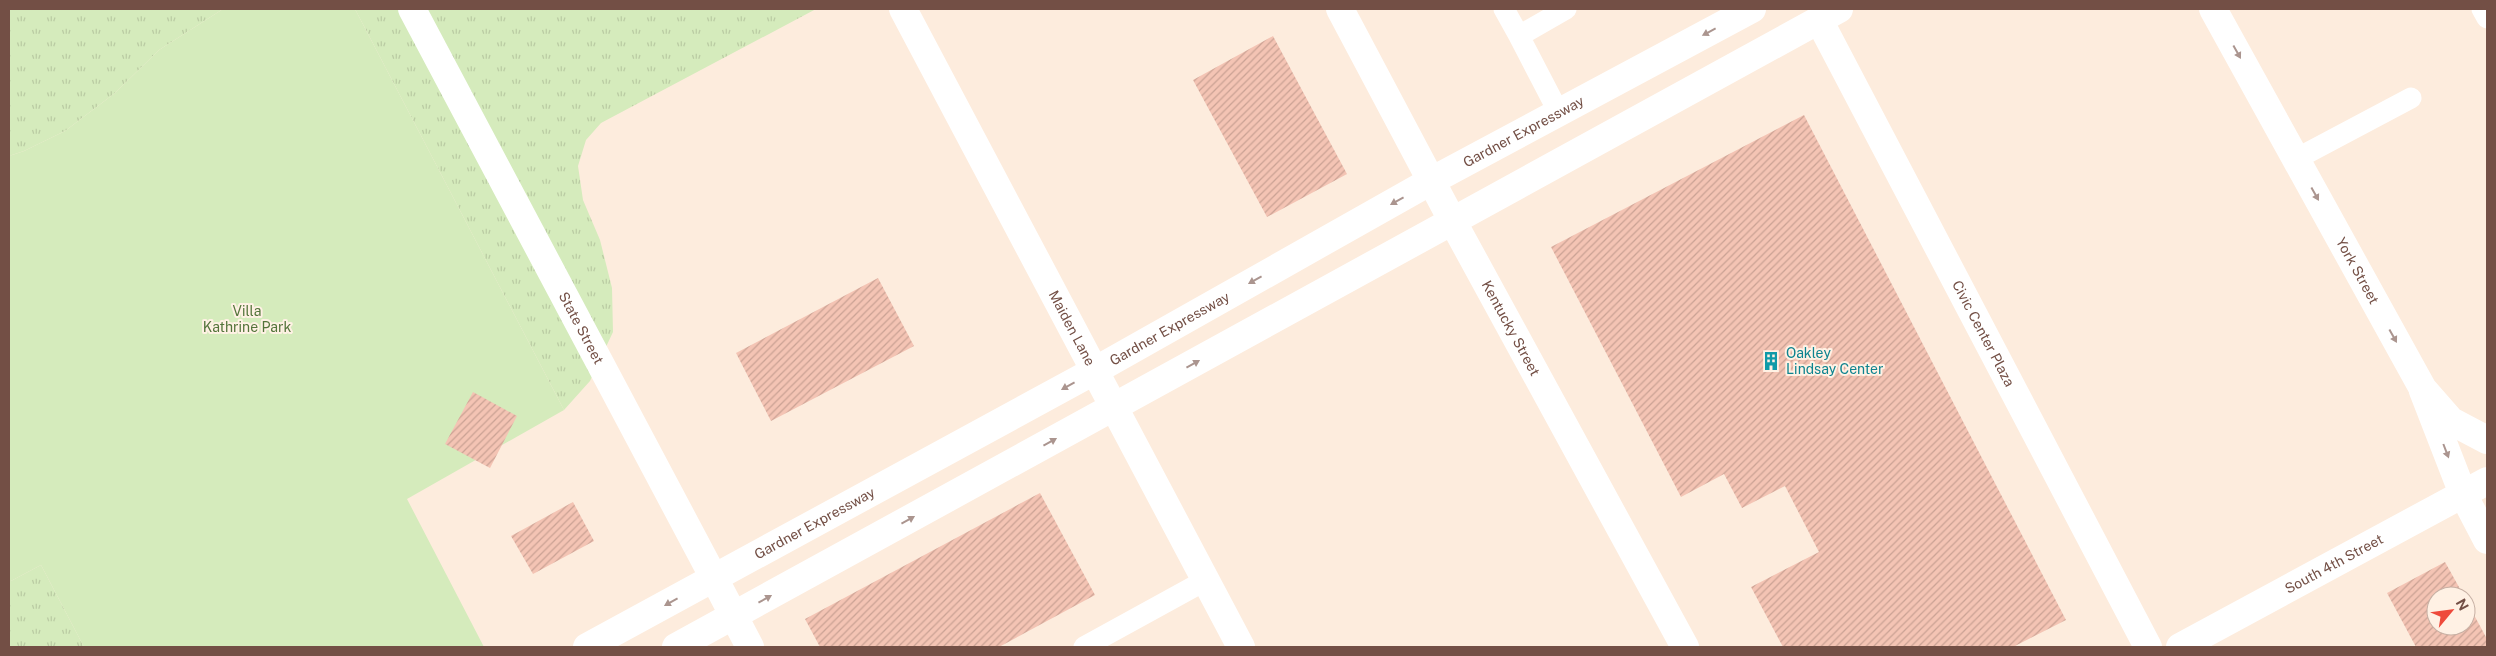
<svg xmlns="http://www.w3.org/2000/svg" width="2496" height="656" font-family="'Public Sans',sans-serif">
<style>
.grass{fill:url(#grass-tufts)}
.park{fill:#d5ebbc}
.building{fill:url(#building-hatch)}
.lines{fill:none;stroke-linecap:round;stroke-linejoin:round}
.lane{stroke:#fff;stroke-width:21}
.street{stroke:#fff;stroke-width:28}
.secondary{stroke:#fff;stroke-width:28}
.oneway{fill:#ab958f}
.labels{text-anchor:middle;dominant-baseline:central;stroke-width:4;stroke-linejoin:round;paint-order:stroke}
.street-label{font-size:14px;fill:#734f45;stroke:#fff1e4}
.park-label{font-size:14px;fill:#53743a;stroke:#fff1e4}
.culture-label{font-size:14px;fill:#0d838f;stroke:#fff1e4;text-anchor:start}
</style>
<defs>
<pattern id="grass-tufts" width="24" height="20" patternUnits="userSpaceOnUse" patternTransform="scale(1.25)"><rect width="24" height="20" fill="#d5ebbc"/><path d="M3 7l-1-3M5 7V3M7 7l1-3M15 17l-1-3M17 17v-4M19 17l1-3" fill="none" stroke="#bacba3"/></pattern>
<pattern id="building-hatch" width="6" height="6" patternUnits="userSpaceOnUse" patternTransform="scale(1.25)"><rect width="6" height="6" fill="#f4c4b4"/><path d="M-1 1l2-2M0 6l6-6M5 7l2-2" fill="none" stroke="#caa294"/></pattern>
</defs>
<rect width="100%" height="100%" fill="#fdecdd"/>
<path class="grass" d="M9,9H223L159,50L115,93L65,131L24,151L9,156Z
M355,9H816L601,123L586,140L578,166L583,200L600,240L612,288L613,332L590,381L564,410Z
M41,565L84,647H9V582Z"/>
<path class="park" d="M223,9H355L564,410L407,499L484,647H84L41,565L9,582V156L24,151L65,131L115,93L159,50Z"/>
<path class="building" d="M1273,36L1347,174L1267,217L1193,80Z
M1804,115L2066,620L2013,647H1783L1751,587L1819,552L1785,486L1742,508L1724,474L1681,497L1551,247Z
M878,278L914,346L771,421L736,353Z
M473,392L517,416L490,468L445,444Z
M1040,493L1095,595L999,647H820L805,619Z
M573,502L594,541L533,574L511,536Z
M2445,562L2464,596H2436V626H2466V600L2487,639V647H2416L2387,593Z"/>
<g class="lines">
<path class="lane" d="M1504,9L1519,36L1566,9
M2482,9L2487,18
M1519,36L1559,113
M2296,159L2411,98
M1084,647L1206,580"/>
<g class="street">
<path id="s1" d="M412,9L714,578"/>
<path id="s2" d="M903,9L1241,647"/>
<path id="s3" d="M1340,9L1453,222L1685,647"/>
<path id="s4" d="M1819,20L2148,647"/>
<path d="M2423,391L2463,494L2487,540"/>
<path id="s5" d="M2180,647L2487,481"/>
</g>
<g class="secondary">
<path id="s6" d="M2213,9L2423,389L2451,421L2487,440"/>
<path d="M714,578L750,647"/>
<path id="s7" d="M587,647L1096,370L1431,181L1752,9"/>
<path d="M676,647L1839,9"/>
</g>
</g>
<defs><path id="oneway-solid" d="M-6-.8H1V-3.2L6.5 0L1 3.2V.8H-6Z" transform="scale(1.25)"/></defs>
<g class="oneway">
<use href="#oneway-solid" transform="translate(1709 32) rotate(152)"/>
<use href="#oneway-solid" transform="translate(2237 52) rotate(61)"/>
<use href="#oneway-solid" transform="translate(2315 194) rotate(61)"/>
<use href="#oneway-solid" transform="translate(1397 201) rotate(151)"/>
<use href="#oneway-solid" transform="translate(1255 280) rotate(151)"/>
<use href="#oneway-solid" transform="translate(2393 336) rotate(61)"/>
<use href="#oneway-solid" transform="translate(1193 364) rotate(-29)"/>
<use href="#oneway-solid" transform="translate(1068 386) rotate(151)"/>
<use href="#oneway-solid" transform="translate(1050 442) rotate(-29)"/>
<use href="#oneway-solid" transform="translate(2446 451) rotate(69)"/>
<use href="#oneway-solid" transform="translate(908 520) rotate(-29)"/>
<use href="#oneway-solid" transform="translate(765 599) rotate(-29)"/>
<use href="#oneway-solid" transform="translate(671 602) rotate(151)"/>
</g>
<defs>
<g id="building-bare" transform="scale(1.5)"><path d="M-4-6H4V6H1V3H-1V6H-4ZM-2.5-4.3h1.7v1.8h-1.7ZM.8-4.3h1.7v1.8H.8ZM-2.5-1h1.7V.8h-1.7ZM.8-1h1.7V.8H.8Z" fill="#0f9aa8" stroke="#fff1e4" stroke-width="2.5" paint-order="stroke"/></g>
</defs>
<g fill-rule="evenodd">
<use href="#building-bare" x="1771" y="361"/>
</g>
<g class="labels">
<g class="street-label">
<text stroke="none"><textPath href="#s7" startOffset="1069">Gardner Expressway</textPath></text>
<text stroke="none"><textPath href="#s6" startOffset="299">York Street</textPath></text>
<text stroke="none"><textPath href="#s1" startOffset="361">State Street</textPath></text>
<text stroke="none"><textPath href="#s2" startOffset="361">Maiden Lane</textPath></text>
<text stroke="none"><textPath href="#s7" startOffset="664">Gardner Expressway</textPath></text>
<text stroke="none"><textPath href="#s3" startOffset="362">Kentucky Street</textPath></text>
<text stroke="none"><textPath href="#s4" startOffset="354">Civic Center Plaza</textPath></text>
<text stroke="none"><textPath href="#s7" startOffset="259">Gardner Expressway</textPath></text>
<text stroke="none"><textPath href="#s5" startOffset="175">South 4th Street</textPath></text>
</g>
<g class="park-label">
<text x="247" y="311">Villa<tspan x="247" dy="16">Kathrine Park</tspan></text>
</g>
<g class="culture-label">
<text x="1786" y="353">Oakley<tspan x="1786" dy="16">Lindsay Center</tspan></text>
</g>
</g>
<rect width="2496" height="656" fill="none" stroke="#734f45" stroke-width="20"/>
<g transform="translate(2451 611) rotate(61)"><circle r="24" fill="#fff1e4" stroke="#c7b0a4"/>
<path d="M0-4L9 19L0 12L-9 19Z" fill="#ee4a3b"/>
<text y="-8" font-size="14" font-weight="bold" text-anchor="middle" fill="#734f45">N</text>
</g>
</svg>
